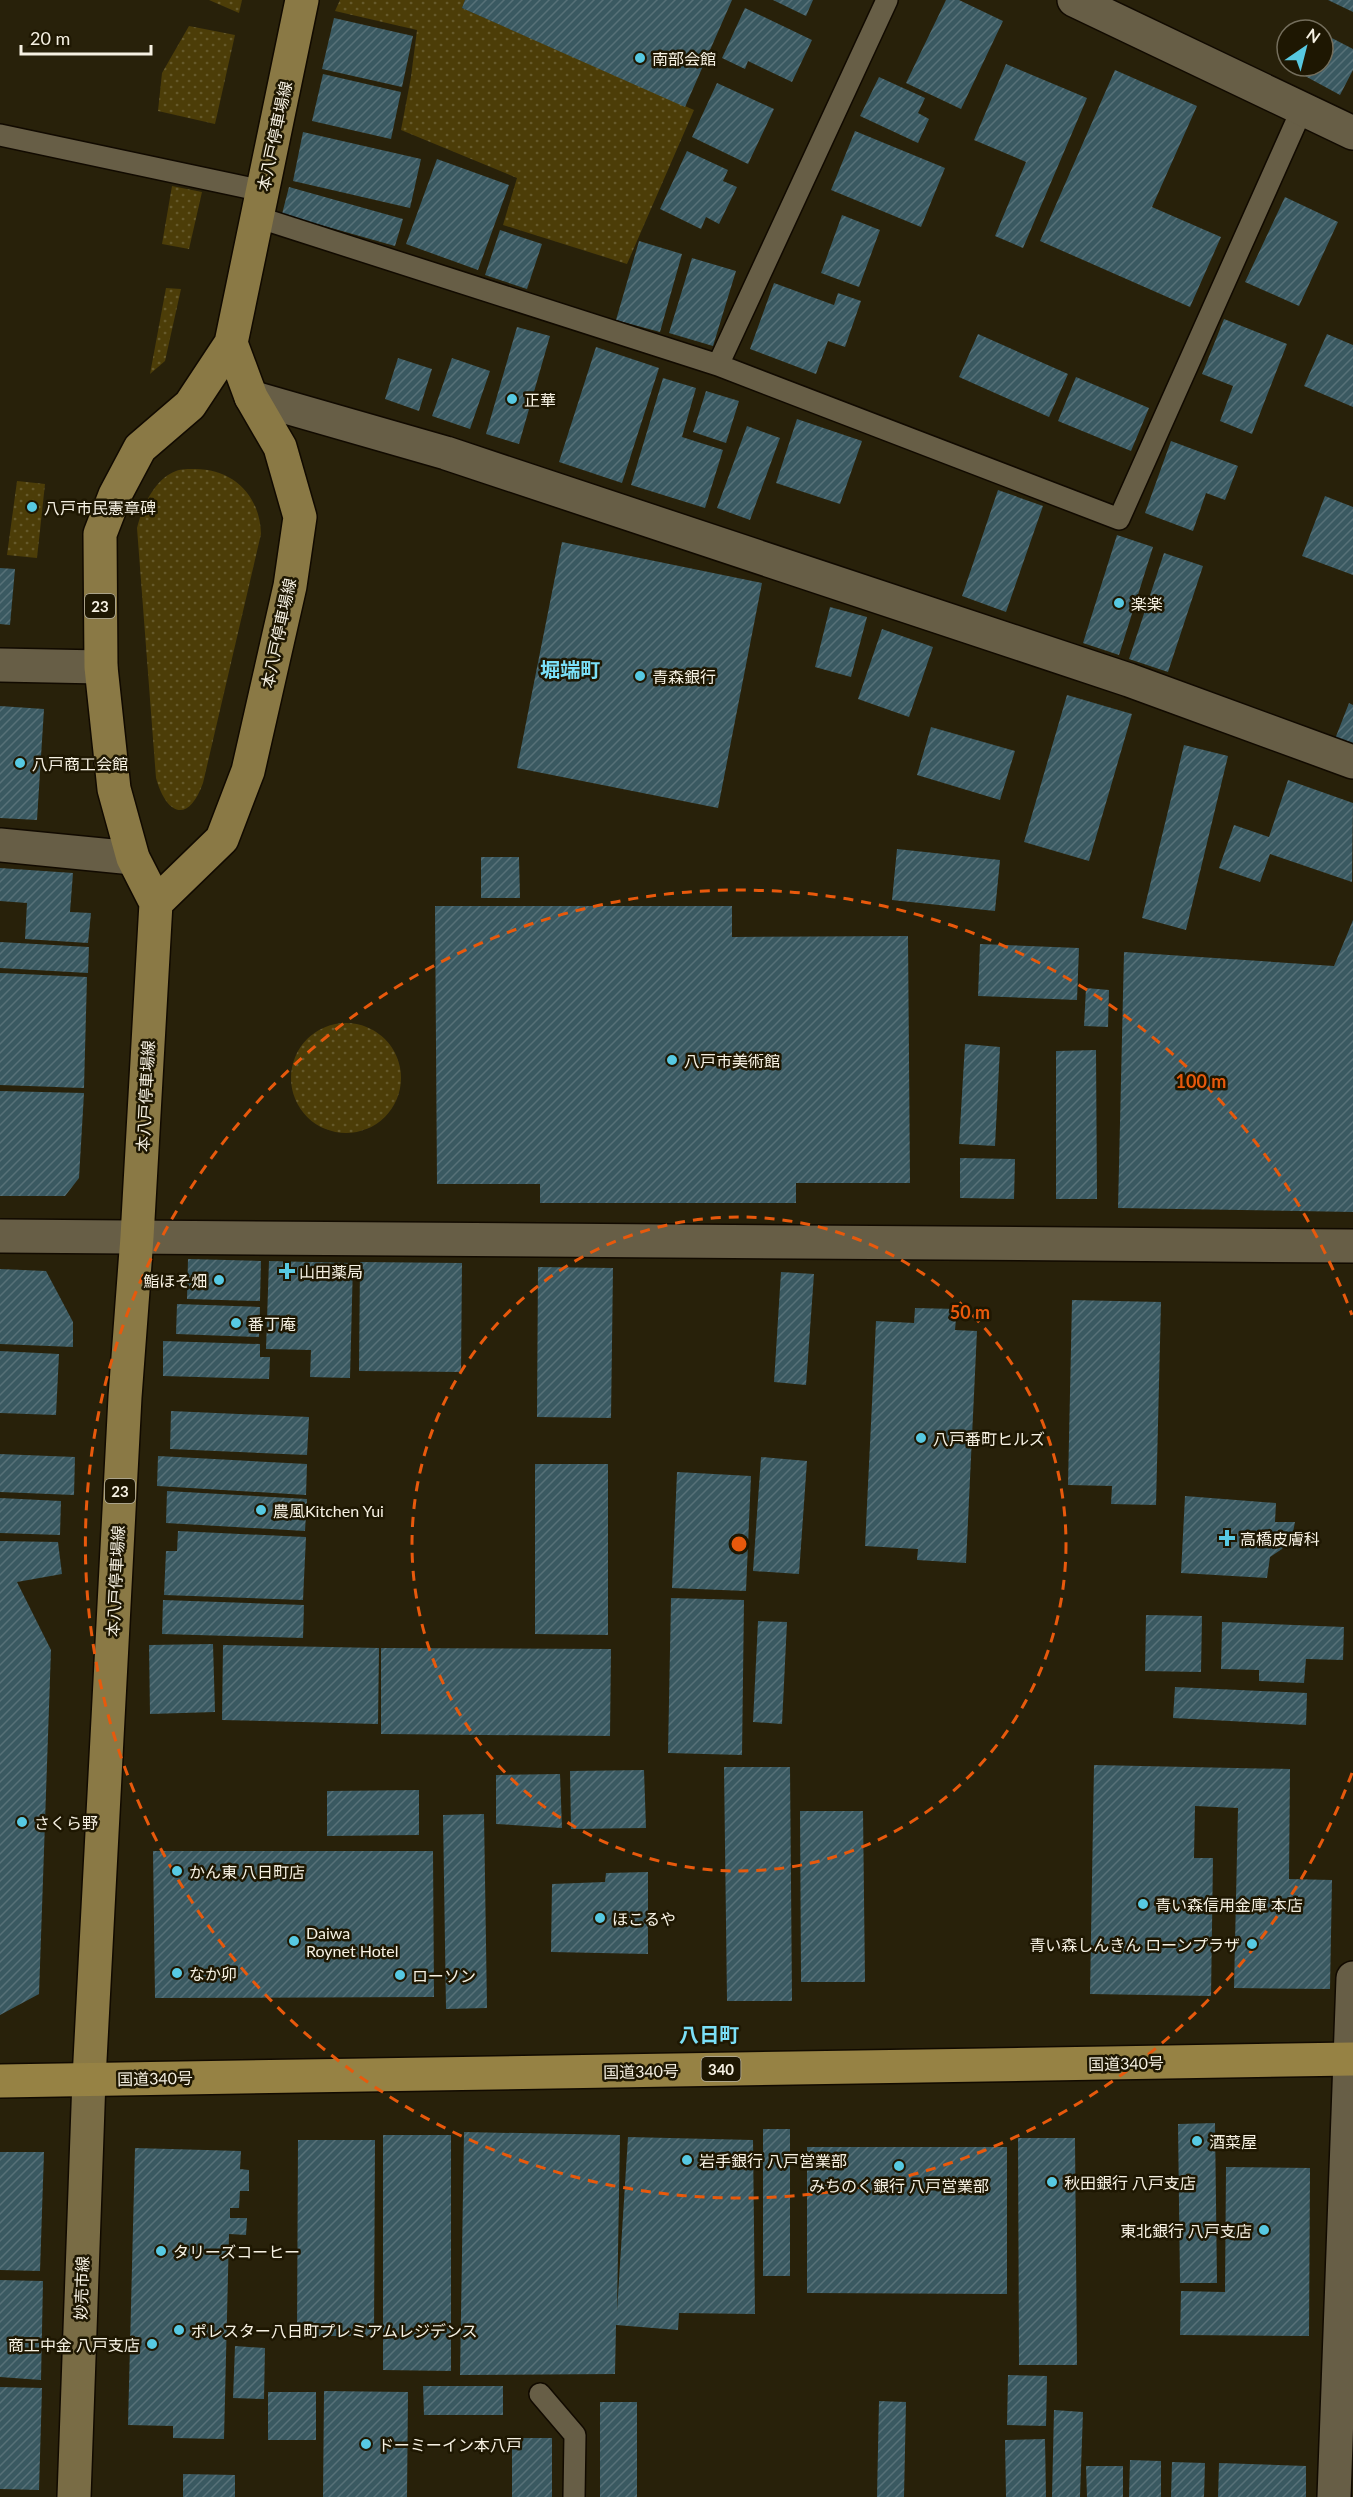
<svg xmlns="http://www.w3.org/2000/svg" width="1353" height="2497" font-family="Lato,'Noto Sans JP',sans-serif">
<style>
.green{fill:url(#green-dots)}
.building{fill:url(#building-hatch)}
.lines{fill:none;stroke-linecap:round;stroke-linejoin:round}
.service-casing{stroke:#110a00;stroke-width:24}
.minor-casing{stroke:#110a00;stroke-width:36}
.secondary-casing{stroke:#110a00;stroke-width:36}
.primary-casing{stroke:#110a00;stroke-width:36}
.trunk-casing{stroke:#110a00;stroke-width:36}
.service{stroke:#675e46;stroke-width:21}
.minor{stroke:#675e46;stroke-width:33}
.secondary{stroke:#796c45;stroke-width:33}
.primary{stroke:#8a7945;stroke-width:33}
.trunk{stroke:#968244;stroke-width:33}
.ring{fill:none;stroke:#e8590c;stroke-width:3;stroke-dasharray:10 8}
.poi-dot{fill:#57c9e2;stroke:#1e1702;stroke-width:2}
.labels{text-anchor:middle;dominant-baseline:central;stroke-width:5;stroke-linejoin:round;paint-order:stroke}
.shield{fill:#1e1702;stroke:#b5b0a0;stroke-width:1.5}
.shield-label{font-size:15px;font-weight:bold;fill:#f6f1e3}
.poi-label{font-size:16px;fill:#f6f1e3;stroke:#1e1702;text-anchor:start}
.street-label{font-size:16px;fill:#f6f1e3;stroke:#1e1702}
.quarter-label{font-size:20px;font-weight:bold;fill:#7be0f8;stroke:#1e1702}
.centre{fill:#e8590c;stroke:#1e1702;stroke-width:3}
.ring-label{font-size:18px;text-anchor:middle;font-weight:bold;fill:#e8590c;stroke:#1e1702;stroke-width:5;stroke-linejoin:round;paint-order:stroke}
</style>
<defs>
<pattern id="green-dots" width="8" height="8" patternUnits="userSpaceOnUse" patternTransform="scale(1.5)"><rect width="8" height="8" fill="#4c3d08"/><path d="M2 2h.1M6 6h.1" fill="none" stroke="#665a2c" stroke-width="1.8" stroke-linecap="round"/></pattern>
<pattern id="building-hatch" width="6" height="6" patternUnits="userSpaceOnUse" patternTransform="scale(1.5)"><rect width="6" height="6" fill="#3a5961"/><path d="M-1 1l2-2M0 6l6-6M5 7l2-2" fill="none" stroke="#577178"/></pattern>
</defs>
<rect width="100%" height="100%" fill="#28210a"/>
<path class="green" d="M209,0H242L239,13Z
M340,0H465L462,8L694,110L627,264L503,225L517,178L401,130L411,77L417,30L335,11Z
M189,26L235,35L215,124L158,111L162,73Z
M172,186L202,192L189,249L162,244Z
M166,288L181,289L165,361L150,374Z
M195,469C233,469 260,495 261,534L203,783C188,825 166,814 156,778L137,528C142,508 154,479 176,471C181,469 189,469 195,469Z
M17,481L45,484L37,558L7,555Z
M291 1078a55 55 0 1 1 110 0a55 55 0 1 1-110 0Z"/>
<path class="building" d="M465,0H732L685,107L462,8Z
M773,0H813L806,16Z
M946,0H959L1003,21L961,109L906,83Z
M1328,0H1353V12Z
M745,8L812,40L792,82L748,61L745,69L722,58Z
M334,18L413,36L402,87L322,69Z
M1326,35L1353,49V70L1340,95L1305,76L1310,66H1323V41Z
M1006,64L1087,98L1023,248L995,236L1026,162L974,140Z
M1115,70L1197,106L1152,207L1221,237L1190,307L1040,241Z
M323,74L401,92L391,139L312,121Z
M879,77L925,98L918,113L929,119L918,143L860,116Z
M717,83L774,109L748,164L692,137Z
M855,131L945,168L921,227L831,190Z
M303,132L421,159L410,208L293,181Z
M687,151L728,170L723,181L737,187L719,224L706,217L701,229L660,209Z
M437,159L509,185L478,270L406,244Z
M289,187L403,219L395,246L282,214Z
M1285,197L1338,222L1299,306L1245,282Z
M842,215L880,230L859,287L821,273Z
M500,230L542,244L527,289L485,275Z
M639,241L682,254L660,332L616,320Z
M692,258L736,271L713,346L669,333Z
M774,283L834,305L838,293L861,301L845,347L828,341L816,374L750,349Z
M1224,319L1287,344L1252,434L1220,421L1233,386L1202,374Z
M517,327L550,336L519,444L486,434Z
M978,334L1068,374L1049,417L959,377Z
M1327,334L1353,345V407L1304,386Z
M596,347L659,368L622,483L559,462Z
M398,358L432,369L419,411L385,399Z
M452,358L490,371L470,429L432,416Z
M1076,377L1149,408L1131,451L1058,421Z
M663,378L696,388L682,437L723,450L705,508L631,485Z
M706,391L739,401L726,443L693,432Z
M797,419L862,441L840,504L776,483Z
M747,426L780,438L750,520L717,508Z
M1171,441L1238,466L1225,500L1206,493L1193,531L1145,513Z
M998,490L1043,506L1006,612L962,596Z
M1325,496L1353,507V575L1302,556Z
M1117,535L1153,547L1119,655L1083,643Z
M562,542L762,583L718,808L517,768Z
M1164,553L1203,566L1168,672L1129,659Z
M0,568L15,569L10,625L0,624Z
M830,607L867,617L851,677L815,667Z
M882,629L933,647L909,717L858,699Z
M1067,695L1132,714L1089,861L1024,842Z
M1349,703L1353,705V746L1335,739Z
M0,706L44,709L37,820L0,818Z
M931,727L1015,751L1000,800L917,775Z
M1184,745L1228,756L1186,930L1142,918Z
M1288,780L1353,803L1352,882L1270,854L1260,882L1219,868L1234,825L1269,837Z
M897,849L1000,860L995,911L892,900Z
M481,857H519L520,898H481Z
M0,868L73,873L70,912L91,913L88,943L25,939L27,903L0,901Z
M435,906H732V937L908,936L910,1183H796V1203H540V1184H437Z
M1353,920V1212L1118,1208L1124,952L1334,966Z
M0,942L89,947L88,973L0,968Z
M980,944L1079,948L1077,1000L978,996Z
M0,973L87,977L84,1088L0,1085Z
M1086,988L1109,990L1108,1027L1084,1026Z
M965,1044L1000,1047L995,1146L959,1144Z
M1096,1050L1097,1199H1056V1051Z
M0,1091L84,1093L79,1178L65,1196H0Z
M960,1158L1015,1159L1014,1199L960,1198Z
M188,1259L261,1261L260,1301L187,1299Z
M269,1261L353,1263L350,1378L310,1377L311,1350L266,1349Z
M360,1262L462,1263L461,1372L359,1371Z
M538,1267L613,1268L611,1418L537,1417Z
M0,1269L46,1271L73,1322V1347L0,1344Z
M781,1272L814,1274L806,1385L774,1382Z
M1072,1300L1161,1302L1156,1505L1111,1504L1112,1486L1068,1485Z
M177,1304L260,1307L259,1337L176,1334Z
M915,1308L957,1309L955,1330L977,1331L966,1563L917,1560L918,1549L865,1546L876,1321L914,1323Z
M163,1341L260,1344V1357H270L269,1379L163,1376Z
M0,1351L59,1354L56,1415L0,1413Z
M171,1411L309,1417L307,1455L170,1449Z
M0,1454L75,1457L74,1495L0,1492Z
M158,1456L307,1464L306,1495L157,1486Z
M761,1457L807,1461L799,1574L753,1571Z
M535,1464H608V1635L535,1634Z
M677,1472L751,1476L746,1591L672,1588Z
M167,1491L307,1499L305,1531L166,1523Z
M1185,1496L1276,1503L1275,1522H1295L1292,1537L1282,1549L1270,1557L1267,1578L1181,1573Z
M0,1498L61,1501L60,1535L0,1533Z
M178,1531L306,1537L303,1600L164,1595L166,1551H177Z
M0,1541L58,1542L62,1574L17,1582L51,1650L39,1994L0,2015Z
M671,1598L744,1600L742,1755L668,1753Z
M163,1600L304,1605L303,1638L162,1634Z
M1146,1615L1202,1616L1201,1672L1145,1671Z
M758,1621L787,1622L782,1724L753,1722Z
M1222,1622L1344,1627L1343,1660L1306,1659L1304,1683L1259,1681V1670L1221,1669Z
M213,1644L215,1712L150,1714L149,1645Z
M223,1645L379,1648L378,1724L222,1720Z
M381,1648L611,1649L610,1736L381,1734Z
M1175,1687L1307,1693L1306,1725L1173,1718Z
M1094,1765L1290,1769L1289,1879L1332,1880L1330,1989L1234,1988L1238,1808L1195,1806L1194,1858H1213L1211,1996L1090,1994Z
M724,1767H790L792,2001H727Z
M644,1770L646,1828L571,1829L570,1771Z
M560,1774L562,1828L496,1824V1775Z
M419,1790V1835L327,1836V1791Z
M800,1811H863L865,1982H801Z
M484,1814L487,2008L446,2009L443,1815Z
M153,1851H433L434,1997L155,1998Z
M648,1872V1954L551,1952L552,1884L605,1882L606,1873Z
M1215,2123L1217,2283H1180L1178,2124Z
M763,2129H790V2276H763Z
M464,2132L620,2135L617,2311L628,2137L753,2140L755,2314L679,2313L678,2330L616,2325L615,2374L460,2375Z
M383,2135H451V2371L383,2370Z
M1018,2138H1075L1077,2365H1019Z
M298,2140H375L374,2336H297Z
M807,2147H1007V2294L807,2293Z
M135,2148L241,2151L240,2169L249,2170V2191H240L239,2208H230V2218H247L246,2235L229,2234L224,2439L173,2438V2426L128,2425Z
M0,2152H44L40,2271L0,2270Z
M1226,2167L1310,2168L1309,2336L1180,2335L1181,2291L1225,2292Z
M0,2280L43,2281L41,2380L0,2377Z
M235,2346L265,2348L264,2399L233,2398Z
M1008,2375L1047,2376L1046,2426L1007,2425Z
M423,2386H503V2415H424Z
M0,2387L42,2388L39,2490L0,2489Z
M324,2391L408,2392L407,2497H323Z
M268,2392H316V2440H268Z
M879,2401L906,2402L904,2497H877Z
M600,2402H637V2497H600Z
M1054,2410L1083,2412L1080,2497H1052Z
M512,2438H552V2497H512Z
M1045,2439L1046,2497H1006L1005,2440Z
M1130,2460L1161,2461V2497H1129Z
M1172,2462L1205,2463L1204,2497H1171Z
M1219,2463L1306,2466V2497H1218Z
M1086,2466H1123V2497H1087Z
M183,2474L235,2475V2497H183Z"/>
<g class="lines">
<g class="service-casing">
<path id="service" d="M0,135L263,191
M257,217L718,365L1119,519L1302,109
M718,365L887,0
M540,2394L575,2435L574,2497"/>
</g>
<g class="minor-casing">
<path id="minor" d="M1074,0L1353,133
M251,397L446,453L1129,680L1353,762
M0,665L101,667
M0,845L133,858
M0,1236L1353,1246
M1334,2497L1353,1978"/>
</g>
<g class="secondary-casing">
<path id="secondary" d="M74,2497L89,2079"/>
</g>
<g class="primary-casing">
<path id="primary" d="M156,903L222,839L248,771L290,586L300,517L280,447L251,397L231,343
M89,2079L125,1397L137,1237L156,903L133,858L114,789L101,667L100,534L115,495L140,448L190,405L231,343L302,0"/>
</g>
<g class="trunk-casing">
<path id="trunk" d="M0,2081L1353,2059"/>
</g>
<use href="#service" class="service"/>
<use href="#minor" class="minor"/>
<use href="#secondary" class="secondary"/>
<use href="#primary" class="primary"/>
<use href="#trunk" class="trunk"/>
</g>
<g class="ring">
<circle cx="739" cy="1544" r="327"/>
<path d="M1352 1773A654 654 0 1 1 1352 1315"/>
</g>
<g class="poi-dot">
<circle cx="640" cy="58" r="6"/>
<circle cx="512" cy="399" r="6"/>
<circle cx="32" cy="507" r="6"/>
<circle cx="1119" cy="603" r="6"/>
<circle cx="640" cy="676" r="6"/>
<circle cx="20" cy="763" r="6"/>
<circle cx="672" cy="1060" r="6"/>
<path d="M284 1262h6v6h6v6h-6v6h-6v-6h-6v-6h6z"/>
<circle cx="219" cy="1280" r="6"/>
<circle cx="236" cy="1323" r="6"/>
<circle cx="921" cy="1438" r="6"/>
<circle cx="261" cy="1510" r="6"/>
<path d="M1224 1529h6v6h6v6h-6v6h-6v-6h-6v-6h6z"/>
<circle cx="22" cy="1822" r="6"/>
<circle cx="177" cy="1871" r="6"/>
<circle cx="1143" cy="1904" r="6"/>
<circle cx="600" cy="1918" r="6"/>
<circle cx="294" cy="1941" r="6"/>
<circle cx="1252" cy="1944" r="6"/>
<circle cx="177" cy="1973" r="6"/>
<circle cx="400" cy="1975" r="6"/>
<circle cx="1197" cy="2141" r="6"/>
<circle cx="687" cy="2160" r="6"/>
<circle cx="899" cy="2166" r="6"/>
<circle cx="1052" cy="2182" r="6"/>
<circle cx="1264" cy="2230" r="6"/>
<circle cx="161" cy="2251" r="6"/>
<circle cx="179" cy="2330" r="6"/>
<circle cx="152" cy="2344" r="6"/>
<circle cx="366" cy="2444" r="6"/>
</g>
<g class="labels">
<g class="shield">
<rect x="85" y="594" width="30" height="24" rx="4.5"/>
<rect x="105" y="1479" width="30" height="24" rx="4.5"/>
<rect x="701.5" y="2057" width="39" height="24" rx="4.5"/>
</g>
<g class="shield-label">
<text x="100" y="606">23</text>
<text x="120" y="1491">23</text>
<text x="721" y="2069">340</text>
</g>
<g class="poi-label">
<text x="652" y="58">南部会館</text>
<text x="524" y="399">正華</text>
<text x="44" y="507">八戸市民憲章碑</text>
<text x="1131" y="603">楽楽</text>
<text x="652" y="676">青森銀行</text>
<text x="32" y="763">八戸商工会館</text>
<text x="684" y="1060">八戸市美術館</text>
<text x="299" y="1271">山田薬局</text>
<text x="207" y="1280" text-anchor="end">鮨ほそ畑</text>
<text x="248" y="1323">番丁庵</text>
<text x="933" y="1438">八戸番町ヒルズ</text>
<text x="273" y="1510">農風Kitchen Yui</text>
<text x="1240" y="1538">高橋皮膚科</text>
<text x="34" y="1822">さくら野</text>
<text x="189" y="1871">かん東 八日町店</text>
<text x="1155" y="1904">青い森信用金庫 本店</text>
<text x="612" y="1918">ほこるや</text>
<text x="306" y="1932">Daiwa<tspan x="306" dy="18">Roynet Hotel</tspan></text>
<text x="1240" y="1944" text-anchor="end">青い森しんきん ローンプラザ</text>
<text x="189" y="1973">なか卯</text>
<text x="412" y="1975">ローソン</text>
<text x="1209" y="2141">酒菜屋</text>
<text x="699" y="2160">岩手銀行 八戸営業部</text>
<text x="1064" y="2182">秋田銀行 八戸支店</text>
<text x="899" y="2185" text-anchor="middle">みちのく銀行 八戸営業部</text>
<text x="1252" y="2230" text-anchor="end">東北銀行 八戸支店</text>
<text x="173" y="2251">タリーズコーヒー</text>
<text x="191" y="2330">ポレスター八日町プレミアムレジデンス</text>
<text x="140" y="2344" text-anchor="end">商工中金 八戸支店</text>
<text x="378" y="2444">ドーミーイン本八戸</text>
</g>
<g class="street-label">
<text transform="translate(274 136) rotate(-78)">本八戸停車場線</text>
<text transform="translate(278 633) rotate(-78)">本八戸停車場線</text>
<text transform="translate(145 1096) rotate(-87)">本八戸停車場線</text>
<text transform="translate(115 1581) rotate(-87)">本八戸停車場線</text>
<text transform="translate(1126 2063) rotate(-1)">国道340号</text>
<text transform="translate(641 2071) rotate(-1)">国道340号</text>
<text transform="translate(155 2078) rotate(-1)">国道340号</text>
<text transform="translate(81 2288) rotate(-88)">妙売市線</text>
</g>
<g class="quarter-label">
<text x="570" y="669">堀端町</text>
<text x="709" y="2034">八日町</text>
</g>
</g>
<circle cx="739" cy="1544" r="9" class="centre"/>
<g class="ring-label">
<text x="1201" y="1088">100 m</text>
<text x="970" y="1319">50 m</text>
</g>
<g transform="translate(1305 48) rotate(35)"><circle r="28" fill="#1e1702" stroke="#746e5c" stroke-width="1.5"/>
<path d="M0-4.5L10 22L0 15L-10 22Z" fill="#57c9e2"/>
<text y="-9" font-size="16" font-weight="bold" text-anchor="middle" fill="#f6f1e3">N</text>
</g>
<path d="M21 45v9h130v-9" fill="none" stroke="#f6f1e3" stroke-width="3"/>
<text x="30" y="45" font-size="18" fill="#f6f1e3" stroke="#1e1702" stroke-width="4.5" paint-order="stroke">20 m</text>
</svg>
